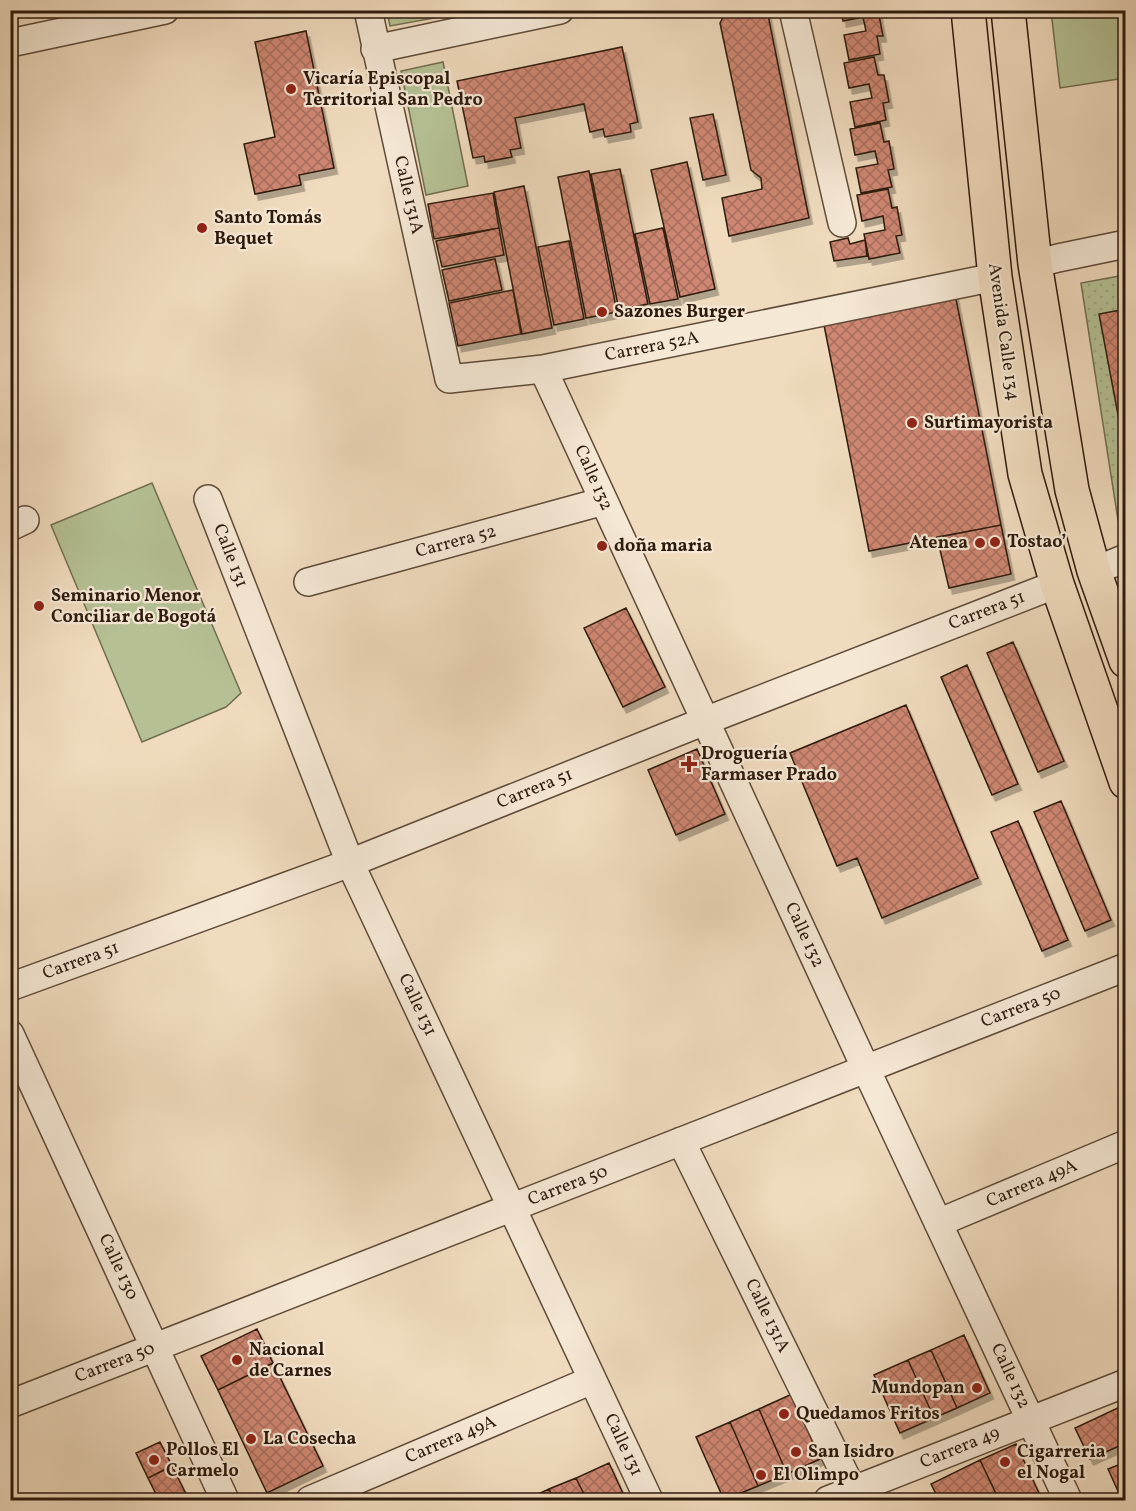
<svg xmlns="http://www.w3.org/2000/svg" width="1136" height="1511" font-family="Vollkorn,serif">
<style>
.grass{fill:url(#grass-dots);stroke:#716e50;stroke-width:1.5}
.park{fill:#b5c195;stroke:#716e50;stroke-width:1.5}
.building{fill:url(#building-cross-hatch);stroke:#2d1a0c;stroke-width:1.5;filter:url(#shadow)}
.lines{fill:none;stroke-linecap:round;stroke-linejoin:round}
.minor-casing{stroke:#5e4a38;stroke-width:30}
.major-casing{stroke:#2d1a0c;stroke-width:36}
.minor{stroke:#f5e8d5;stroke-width:27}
.major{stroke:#f0dbbe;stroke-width:33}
.poi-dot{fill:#8f2418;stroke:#f5e8d5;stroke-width:2}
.labels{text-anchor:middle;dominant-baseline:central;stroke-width:4.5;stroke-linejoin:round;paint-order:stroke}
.poi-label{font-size:18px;font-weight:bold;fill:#2d1a0c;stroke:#f5e8d5;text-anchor:start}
.street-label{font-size:18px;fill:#2d1a0c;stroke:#f5e8d5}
</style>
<defs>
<pattern id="grass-dots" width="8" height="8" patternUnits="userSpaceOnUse" patternTransform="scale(1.5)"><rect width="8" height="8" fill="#b5c195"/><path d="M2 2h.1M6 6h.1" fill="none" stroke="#9ca57f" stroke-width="1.8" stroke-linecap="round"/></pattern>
<pattern id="building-cross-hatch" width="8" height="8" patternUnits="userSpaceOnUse" patternTransform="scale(1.5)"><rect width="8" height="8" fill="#cf8773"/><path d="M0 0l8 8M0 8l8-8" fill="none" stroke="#a86e5d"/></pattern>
<filter id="shadow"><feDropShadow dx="3.5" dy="6" stdDeviation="0" flood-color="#0004"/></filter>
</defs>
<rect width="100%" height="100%" fill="#f0dbbe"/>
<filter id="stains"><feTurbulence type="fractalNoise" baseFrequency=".00333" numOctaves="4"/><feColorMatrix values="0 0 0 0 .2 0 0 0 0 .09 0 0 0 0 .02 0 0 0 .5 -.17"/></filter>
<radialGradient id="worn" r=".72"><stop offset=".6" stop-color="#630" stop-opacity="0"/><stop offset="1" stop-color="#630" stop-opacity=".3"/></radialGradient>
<path class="grass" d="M1125,275L1126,517L1118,520L1081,283Z"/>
<path class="park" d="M461,10L462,13L390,26L387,11Z
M1051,11H1125V78L1060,88Z
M443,62L468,186L426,195L401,71Z
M152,483L241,693L226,707L142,742L51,525Z"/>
<path class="building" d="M727,10H767L809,218L729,236L722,198L762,189L761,178L751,170L720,23Z
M841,10H878L883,36H877L880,54L849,60L844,35L866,31L863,17L843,21Z
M306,31L334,168L299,175L301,185L255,194L244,144L275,137L255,42Z
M622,47L638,122L630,124L631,132L605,137L603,129L590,132L584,104L515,118L521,148L510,150L512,157L485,162L484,156L473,158L457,81Z
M874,57L878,75H884L889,102L883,103L886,120L855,127L850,102L872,98L869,84L849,88L844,63Z
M713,114L726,175L703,180L690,118Z
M880,123L884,142L889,141L894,169L888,170L892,187L861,193L856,168L878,164L875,151L855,155L850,129Z
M687,162L715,289L680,297L651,170Z
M620,169L648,304L619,310L591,174Z
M589,171L617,312L586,318L558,177Z
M524,186L552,328L522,334L494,192Z
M888,189L892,208L897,207L902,235L896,236L900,253L869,259L864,234L885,230L883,216L862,221L857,195Z
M493,193L499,228L434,239L428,204Z
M499,228L504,255L442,267L436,241Z
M663,228L678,299L650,304L635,234Z
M848,238L850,244L865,240L867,256L834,261L830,242Z
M569,241L584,319L554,325L538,247Z
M495,259L502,290L449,301L442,270Z
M513,290L521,334L458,346L449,303Z
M955,294L1001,525L869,551L823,320Z
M1126,309V457L1099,314Z
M1001,525L1011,574L949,588L937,537Z
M626,608L665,687L623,707L584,628Z
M1013,642L1064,761L1038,772L987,653Z
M967,665L1018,784L992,795L941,677Z
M906,705L978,878L882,918L857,858L837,866L790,753Z
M697,749L725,814L676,835L648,770Z
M1061,801L1111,920L1085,931L1034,812Z
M1018,821L1068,940L1042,951L991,832Z
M257,1329L273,1363L218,1390L201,1356Z
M964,1335L990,1393L957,1408L931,1350Z
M931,1350L957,1408L934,1418L908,1360Z
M908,1360L934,1418L900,1433L874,1375Z
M273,1363L323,1466L267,1493L218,1390Z
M792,1394L820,1459L787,1474L759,1409Z
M1122,1406L1126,1413V1443L1090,1459L1075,1428Z
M759,1409L787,1474L758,1486L730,1422Z
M730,1422L758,1486L724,1500L696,1437Z
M160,1442L172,1466L148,1478L136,1453Z
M1016,1444L1039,1493L1023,1500H999L980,1460Z
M980,1460L999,1500H939L931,1484Z
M1126,1462V1500H1122L1108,1469Z
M609,1463L626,1500H587L576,1478Z
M172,1466L189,1500H159L148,1478Z
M576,1478L587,1500H554L549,1489Z
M549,1489L554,1500H525Z
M936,1493L939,1500H920Z"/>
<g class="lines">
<g class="minor-casing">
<path id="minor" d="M368,10L449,379L543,369L995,277
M793,10L842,223
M10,43L165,10
M375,49L560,10
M1035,264L1058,258L1126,244
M543,369L866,1069L1068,1500
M208,499L350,863L649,1500
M10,527L25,520
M1094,571L1126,558
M308,582L604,501
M10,987L350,863L705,721L1057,584
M10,1034L225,1500
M681,1141L853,1491
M938,1223L1126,1144
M10,1404L1126,967
M310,1500L592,1380
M828,1500L1126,1383"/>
</g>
<g class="major-casing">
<path id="major" d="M968,10L995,277L1025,474L1057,584L1126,782
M1008,10L1035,264L1072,490L1094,571L1126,661"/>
</g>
<use href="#minor" class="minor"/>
<use href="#major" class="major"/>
</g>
<g class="poi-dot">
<circle cx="291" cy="89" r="6"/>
<circle cx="202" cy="228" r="6"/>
<circle cx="602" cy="312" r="6"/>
<circle cx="912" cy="423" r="6"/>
<circle cx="995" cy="542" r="6"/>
<circle cx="980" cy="543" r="6"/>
<circle cx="602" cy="546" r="6"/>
<circle cx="39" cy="606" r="6"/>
<path d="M686 755h6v6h6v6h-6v6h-6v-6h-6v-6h6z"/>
<circle cx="237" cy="1360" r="6"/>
<circle cx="977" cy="1388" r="6"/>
<circle cx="784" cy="1414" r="6"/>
<circle cx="251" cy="1439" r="6"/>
<circle cx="796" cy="1452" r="6"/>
<circle cx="154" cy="1460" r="6"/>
<circle cx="1005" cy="1462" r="6"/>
<circle cx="761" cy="1475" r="6"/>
</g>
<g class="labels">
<g class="poi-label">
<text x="303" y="79">Vicaría Episcopal<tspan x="303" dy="21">Territorial San Pedro</tspan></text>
<text x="214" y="218">Santo Tomás<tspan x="214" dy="21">Bequet</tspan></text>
<text x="614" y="312">Sazones Burger</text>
<text x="924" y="423">Surtimayorista</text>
<text x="1007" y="542">Tostao’</text>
<text x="968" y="543" text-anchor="end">Atenea</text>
<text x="614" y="546">doña maria</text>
<text x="51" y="596">Seminario Menor<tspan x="51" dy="21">Conciliar de Bogotá</tspan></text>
<text x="701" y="754">Droguería<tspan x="701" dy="21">Farmaser Prado</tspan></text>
<text x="249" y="1350">Nacional<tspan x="249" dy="21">de Carnes</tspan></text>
<text x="965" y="1388" text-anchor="end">Mundopan</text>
<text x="796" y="1414">Quedamos Fritos</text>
<text x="263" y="1439">La Cosecha</text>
<text x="166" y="1450">Pollos El<tspan x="166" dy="21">Carmelo</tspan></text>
<text x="808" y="1452">San Isidro</text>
<text x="1017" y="1452">Cigarreria<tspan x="1017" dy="21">el Nogal</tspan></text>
<text x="773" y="1475">El Olimpo</text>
</g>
<g class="street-label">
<text transform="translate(408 195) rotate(77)">Calle 131A</text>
<text transform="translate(1003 332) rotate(82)">Avenida Calle 134</text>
<text transform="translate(652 347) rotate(-11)">Carrera 52A</text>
<text transform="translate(593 478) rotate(66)">Calle 132</text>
<text transform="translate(456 542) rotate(-15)">Carrera 52</text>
<text transform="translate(230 556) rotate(69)">Calle 131</text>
<text transform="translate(987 611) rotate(-21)">Carrera 51</text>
<text transform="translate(535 789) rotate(-22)">Carrera 51</text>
<text transform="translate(804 935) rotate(65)">Calle 132</text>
<text transform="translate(81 961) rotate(-20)">Carrera 51</text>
<text transform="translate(417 1005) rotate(65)">Calle 131</text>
<text transform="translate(1021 1008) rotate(-21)">Carrera 50</text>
<text transform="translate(1032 1184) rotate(-23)">Carrera 49A</text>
<text transform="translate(568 1186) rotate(-21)">Carrera 50</text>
<text transform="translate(118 1267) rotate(65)">Calle 130</text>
<text transform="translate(767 1316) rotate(64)">Calle 131A</text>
<text transform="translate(115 1363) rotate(-21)">Carrera 50</text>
<text transform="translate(1010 1376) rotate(65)">Calle 132</text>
<text transform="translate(451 1440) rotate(-23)">Carrera 49A</text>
<text transform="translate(623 1445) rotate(65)">Calle 131</text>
<text transform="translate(960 1448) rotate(-22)">Carrera 49</text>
</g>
</g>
<rect width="1136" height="1511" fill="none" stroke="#f0dbbe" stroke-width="36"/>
<rect x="12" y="12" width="1112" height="1487" fill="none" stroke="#2d1a0c" stroke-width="3"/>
<rect x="18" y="18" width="1100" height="1475" fill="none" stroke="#2d1a0c" stroke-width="1.5"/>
<rect width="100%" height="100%" filter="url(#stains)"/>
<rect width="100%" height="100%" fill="url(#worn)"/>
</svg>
